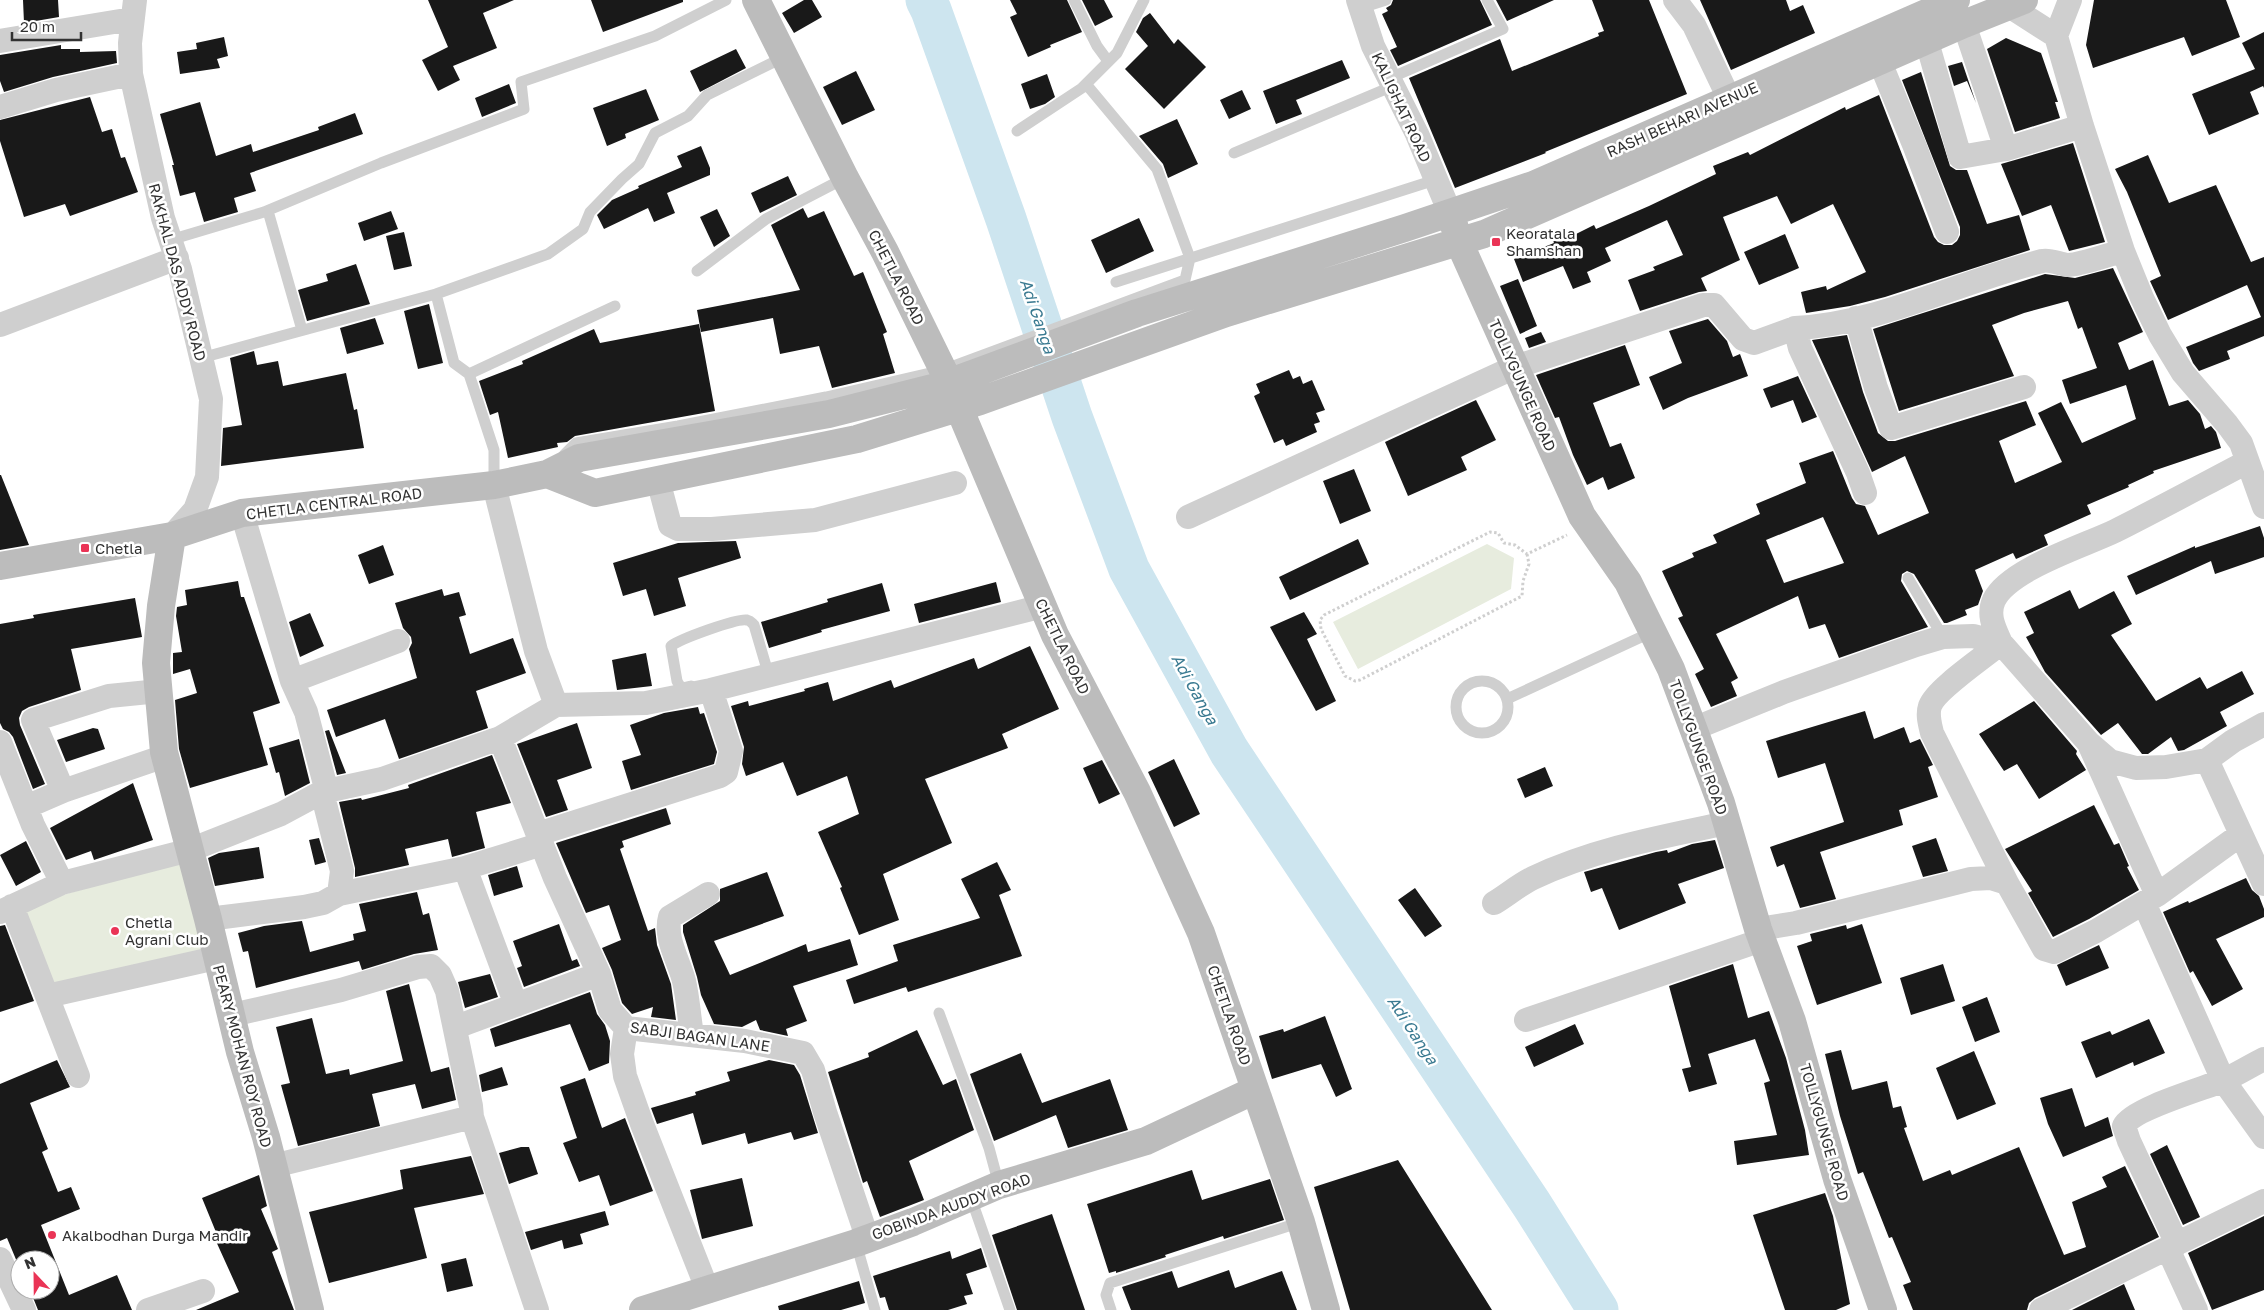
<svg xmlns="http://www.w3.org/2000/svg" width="2264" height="1310" font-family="'Golos Text',sans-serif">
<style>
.green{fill:#e7ecde}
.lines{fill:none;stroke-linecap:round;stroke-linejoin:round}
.river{stroke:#cde5ef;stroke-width:41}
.building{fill:#191919;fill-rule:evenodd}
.path{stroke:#cfcfcf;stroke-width:3;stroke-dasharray:2.5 2.5;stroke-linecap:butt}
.lane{stroke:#cfcfcf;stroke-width:11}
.street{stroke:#cfcfcf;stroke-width:24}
.secondary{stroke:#bcbcbc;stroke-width:28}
.poi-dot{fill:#ea3456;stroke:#fff;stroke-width:2}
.labels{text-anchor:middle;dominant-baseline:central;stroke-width:5;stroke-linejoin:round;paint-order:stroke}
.street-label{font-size:15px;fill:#323232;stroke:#fff}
.poi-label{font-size:15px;fill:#323232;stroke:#fff;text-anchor:start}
.water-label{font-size:16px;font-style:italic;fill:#3a7a91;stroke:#fff}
</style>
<rect width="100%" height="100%" fill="#fff"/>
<path class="green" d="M1487,544L1514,558L1511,589L1358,669L1333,622Z
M187,856L208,953L49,989L19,909Z"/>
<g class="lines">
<path class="river" d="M926,0L931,10L1006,219L1072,417L1129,569L1229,751L1532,1205L1598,1310"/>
</g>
<path class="building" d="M23,0H58L59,17L24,23Z
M428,0H514L483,13L497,48L453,66L460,80L438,91L422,60L448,47Z
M591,0H683V2L603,32Z
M804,0H812L822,17L794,33L782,13Z
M1010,0H1067L1082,32L1050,45L1051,47L1028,57L1010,17L1017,14Z
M1082,0H1104L1113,17L1095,26Z
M1393,0H1480L1492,25L1398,66L1390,50L1397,47L1382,14L1388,11L1386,8L1391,5Z
M1496,0H1554L1507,21Z
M1592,0H1649L1687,94L1545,152L1546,153L1455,188L1409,78L1500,39L1512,71L1599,36L1598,33L1604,31Z
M1700,0H1786L1790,11L1803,5L1815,33L1731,70Z
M2094,0H2226L2240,37L2192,56L2184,37L2093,68L2086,45Z
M1150,13L1174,44L1178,39L1206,67L1164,109L1125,69L1148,46L1136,32L1143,18Z
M2264,32V88L2263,86L2250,92L2259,114L2209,135L2192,94L2255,69L2242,43Z
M224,37L228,56L217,59L220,68L180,74L177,52L197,49L196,43Z
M2006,38L2041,53L2058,102H2055L2060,118L2015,132L1987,49Z
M61,45V49H80V52L116,51L117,63L53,77L4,92L0,81V55Z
M736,49L746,68L700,92L690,71Z
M1342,60L1350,78L1296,100L1302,114L1276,124L1263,91Z
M1962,62L1976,103L1967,81L1954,86L1948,66Z
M856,71L875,110L842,125L823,87Z
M1921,72L1950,166L1956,170H1967L1987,224L2019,215L2030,250L1885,297L1850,306L1806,313L1801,292L1826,286L1827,290L1866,272L1833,204L1791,224L1777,196L1723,217L1740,260L1701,278L1707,291L1699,292L1640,311L1628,280L1655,270L1653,267L1683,255L1667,220L1605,248L1611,261L1587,272L1591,282L1573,289L1563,266L1523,282L1514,259L1554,243L1553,241L1571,233L1572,236L1594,225L1596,229L1649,206L1716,174L1713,166L1748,152L1750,155L1845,107L1846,110L1879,95L1934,237L1938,242L1944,245H1952L1957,241L1960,235V227L1902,80Z
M1047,74L1055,97L1045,104L1030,109L1021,84Z
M509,84L516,103L482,117L475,98Z
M646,89L659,120L625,134L626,138L607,146L593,108Z
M1242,90L1251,109L1229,119L1220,100Z
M90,97L102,132L112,129L121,158L125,157L138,192L70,216L65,204L24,217L0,141V120Z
M200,102L216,156L251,144L253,152L319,130L318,127L355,113L363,134L250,173L256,191L234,198L238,212L204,222L195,192L180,196L172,165H174L160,114Z
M1177,119L1198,164L1168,178L1163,164L1139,136Z
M2073,143L2105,242L2069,251L2051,205L2022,216L2001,164Z
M701,146L710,168V175L667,193L675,213L654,222L648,208L604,229L597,215L612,200L639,188L638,186L682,167L677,156Z
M2148,155L2169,203L2216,185L2251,262L2264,257V336L2227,351L2230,359L2199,371L2193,363L2186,347L2261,317L2247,285L2168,320L2150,281L2161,276L2127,192L2115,169Z
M788,176L797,195L760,213L751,193Z
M803,208L808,218L824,211L854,276L863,272L887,332L883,334L895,373L832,388L819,346L780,354L773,318L701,332L697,310L800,290L771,225Z
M717,209L730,236L714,247L700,217Z
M391,211L398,229L364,241L358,223Z
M1139,218L1154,251L1106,273L1091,240Z
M404,232L412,266L394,270L386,236Z
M1785,234L1799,268L1759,285L1744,252Z
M356,264L370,304L307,321L298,290L328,281L326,274Z
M2113,268L2143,332L2118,343L2129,370L2153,360L2169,406L2188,400L2200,414L2205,429L2211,426L2216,432L2221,448L2153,471L2154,473L2128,485L2129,487L2087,505L2091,514L2044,535L2048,545L2016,559L2013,553L1975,570L1983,591L1978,605L1965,610L1967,615L1947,623H1944L1914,574L1907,571L1902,574L1901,581L1928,627L1839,658L1825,624L1809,629L1798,596L1716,634L1738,678L1731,682L1737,696L1711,707L1695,674L1704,669L1678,618L1683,616L1662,571L1694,557L1692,553L1717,543L1713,535L1760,514L1756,504L1806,483L1799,463L1833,451L1852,498L1856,504L1865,506L1878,535L1929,513L1905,456L1872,472L1812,340L1847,335L1863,392L1878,433L1888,441H1895L2026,401L2036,425L1999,441L2015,483L2062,462L2038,413L2061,402L2082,443L2136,419L2126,385L2070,404L2062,380L2097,368L2082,327L2078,329L2068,301L2024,313L1992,325L2014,376L1899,411L1873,329L2045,274L2075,278ZM1823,517L1844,563L1784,583L1766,540Z
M1518,279L1537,326L1520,334L1500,286Z
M429,304L443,363L418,369L404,311Z
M375,318L384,344L347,354L340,328Z
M1708,319L1727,341L1733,357L1740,354L1748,376L1688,398L1663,410L1649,377L1682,363L1669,331Z
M699,324L715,411L575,436L567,442L557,443L558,447L508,458L498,412L490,415L479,381L523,364L522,361L594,329L600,343Z
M1541,332L1546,342L1529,348L1525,338Z
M1625,345L1640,385L1593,403L1610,447L1621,443L1635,478L1608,490L1603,477L1587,485L1573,455L1559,417L1555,418L1536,375Z
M254,351L257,365L278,361L283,386L346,373L354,410L357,409L364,448L221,466L223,428L242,425L230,358Z
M1289,370L1293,379L1300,376L1303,384L1312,380L1325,410L1316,413L1320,422L1314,424L1317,432L1286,446L1283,439L1274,443L1254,396L1260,393L1256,384Z
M1798,376L1817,417L1802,423L1793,400L1771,408L1763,389Z
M1476,400L1496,440L1461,457L1467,470L1408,496L1385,442Z
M1354,469L1371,511L1340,524L1323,481Z
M0,475H1L29,545L0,550Z
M2260,526L2264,538V557L2215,574L2211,561L2136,595L2127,576L2195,546V548Z
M1358,539L1369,564L1290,600L1279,577Z
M736,541L741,558L678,578L686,606L654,616L646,589L623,596L613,563L678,543Z
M383,545L394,575L369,584L358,555Z
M238,581L241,597H244L280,703L253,712L268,765L190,788L179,749L175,700L197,693L190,669L173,674V653L182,652L176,616L177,607L187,605L185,590Z
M996,582L1001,602L919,623L914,604Z
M882,583L890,611L821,630L822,632L769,648L761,622L828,602L827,599Z
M442,589L444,596L459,592L466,615L459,617L470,654L513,638L526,673L476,691L488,728L399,759L385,719L336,737L327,710L417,678L409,649L412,643L411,637L403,628L395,603Z
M2070,590L2079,609L2114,591L2132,624L2111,635L2156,701L2200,677L2207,689L2242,671L2254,694L2220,712L2227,726L2184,750L2178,751L2171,737L2148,754H2142L2118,723L2101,735L2045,672L2026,637L2034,633L2024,612Z
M135,598L142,637L71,649L81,690L29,707L22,711L19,718L20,725L45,784L33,789L13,737L9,732L3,729L0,723V624L34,618L33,615Z
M1304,612L1317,634L1307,639L1336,701L1316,711L1270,627Z
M310,613L324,646L300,657L289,622Z
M1030,646L1059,709L1002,734L1008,748L925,779L952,843L883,874L899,920L859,935L840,888L842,887L818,832L859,814L847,776L797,796L783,762L746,776L742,764L744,747L731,706L748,701L749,706L805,691L804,689L828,682L833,701L891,680L894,688L974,658L978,669Z
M646,653L652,686L617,690L612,660Z
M2034,701L2077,751L2076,754L2086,770L2039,799L2017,764L2004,771L1979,734Z
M698,707L700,714L704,713L717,752L714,764L631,790L622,761L641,755L630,725L664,713Z
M1865,711L1874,739L1904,727L1910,743L1920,739L1933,765L1928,767L1938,797L1899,810L1903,825L1820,852L1836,899L1800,908L1784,864L1777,867L1770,847L1844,822L1825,763L1778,778L1766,741Z
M577,723L592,768L557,780L568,810L546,817L517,744Z
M93,728L98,729L105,749L66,762L57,740Z
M329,730L346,773L337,775L325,731Z
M299,739L310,783L285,796L279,772L276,773L269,748Z
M492,755L511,803L476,812L485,848L452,857L448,839L405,849L409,865L355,877V868L339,802L361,798L362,800L409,788L408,785Z
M1174,759L1200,814L1174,827L1148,772Z
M1102,760L1120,794L1099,804L1083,768Z
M1545,767L1553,786L1525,798L1517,779Z
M133,783L153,840L94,860L91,851L66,860L50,828Z
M2094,805L2114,845L2119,843L2129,866L2127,867L2139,890L2089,919L2053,937L2028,893L2032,891L2005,849Z
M666,808L671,824L622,841L624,847L620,849L648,931L655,928L657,945L671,984L676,1020L651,1017L653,1007L632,1014L622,1003L612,970L602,948L621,940L609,905L586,913L556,843Z
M319,838L326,862L315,865L309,840Z
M1936,838L1948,871L1923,877L1912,846Z
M1715,840L1724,868L1678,884L1686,903L1619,930L1602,888L1591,892L1584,872L1656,852L1667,850L1668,853L1692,844Z
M26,841L41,872L16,886L0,855Z
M259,847L264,878L215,886L208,858L219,853Z
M997,862L1011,890L999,895L1022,956L908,992L906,987L854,1004L846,980L898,961L893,945L980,918L961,879Z
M517,866L523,887L494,896L488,875Z
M767,872L784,916L714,941L730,975L806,944L808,952L850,939L858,965L793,986L807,1021L786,1029L788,1036L760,1030L756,1020L742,1027L714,1024L701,995L697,977L683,932V925L720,901V889Z
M2246,878L2252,890L2259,896L2264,909V917L2216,939L2243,989L2212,1006L2193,971L2190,973L2163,912L2188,901L2189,903Z
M1415,888L1442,926L1425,937L1398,900Z
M417,892L423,915L429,913L438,950L414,954L362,970L359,961L256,988L248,951L243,952L238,933L264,926L302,921L310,952L354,940L353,934L366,931L359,904Z
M559,924L572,961L577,959L580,966L524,987L517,968L522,966L513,941Z
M1862,924L1882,983L1817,1005L1797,946L1812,941L1810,934L1846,925L1847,929Z
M5,925L34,1001L0,1012V926Z
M2099,945L2109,968L2066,986L2057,965Z
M1733,964L1748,1018L1769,1011L1786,1058L1805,1130L1809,1155L1737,1165L1734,1141L1777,1135L1764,1083L1770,1081L1755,1039L1708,1054L1717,1084L1689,1092L1682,1069L1691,1067L1669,986Z
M1943,964L1955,1001L1911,1015L1900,978Z
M490,974L498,997L465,1008L458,982Z
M409,984L431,1072L449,1067L456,1100L422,1109L415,1084L372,1094L380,1126L298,1146L281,1085L290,1083L276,1027L312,1018L326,1074L349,1069L350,1075L403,1061L386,991Z
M590,992L597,1014L605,1025L610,1041L609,1063L589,1071L570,1024L495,1047L490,1029Z
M1987,997L2000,1032L1975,1042L1962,1007Z
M1325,1016L1352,1089L1336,1097L1321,1064L1272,1079L1259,1036L1283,1029L1284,1032Z
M2149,1019L2165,1053L2134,1066L2133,1062L2096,1078L2081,1042L2110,1031L2112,1035Z
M1575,1024L1584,1044L1534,1067L1525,1047Z
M917,1030L943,1085L956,1079L974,1130L909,1161L924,1200L880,1217L867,1181L863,1183L828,1072L869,1057L868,1053Z
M1841,1050L1852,1090L1887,1081L1893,1108L1901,1106L1907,1127L1904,1128L1923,1181L1950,1170L1952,1175L2019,1147L2064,1255L2086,1247L2072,1202L2107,1187L2102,1177L2125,1166L2159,1237L2035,1298L2029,1303L2027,1310H1913L1903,1285L1911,1282L1892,1237L1889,1238L1863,1172L1858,1174L1840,1116L1825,1054Z
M1974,1051L1996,1104L1957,1120L1936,1068Z
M1021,1053L1042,1103L1110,1079L1128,1130L1068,1148L1056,1115L994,1141L970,1074Z
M57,1060L70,1087L30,1103L48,1149L42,1152L58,1192L71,1187L80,1209L41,1225L69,1295L117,1275L132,1310H38L30,1290H50V1260H20V1269L7,1238L0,1241V1084Z
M769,1060L794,1065L800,1075L818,1133L794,1140L791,1132L748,1144L745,1133L702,1145L693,1113L657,1124L651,1108L696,1095L695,1092L730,1081L727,1072Z
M502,1067L508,1085L482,1092L479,1075Z
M585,1078L602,1128L625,1118L653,1191L610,1206L599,1175L579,1182L563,1143L577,1138L560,1087Z
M2072,1088L2085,1127L2108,1117L2113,1136L2063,1157L2048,1124L2040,1098Z
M2167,1145L2200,1217L2183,1225L2150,1154Z
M521,1147H529L538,1174L509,1184L499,1153Z
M471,1156L484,1194L414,1208L427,1258L329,1283L309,1212L403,1189L400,1170Z
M1398,1160L1492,1310H1350L1314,1187Z
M1192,1170L1202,1200L1270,1179L1284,1220L1224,1239L1223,1236L1165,1255L1166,1257L1116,1273V1271L1109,1273L1087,1204Z
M259,1175L267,1206L261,1209L278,1249L272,1252L294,1310H196L239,1292L215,1239L218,1237L202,1198Z
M742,1178L753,1226L702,1239L690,1190Z
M1825,1193L1833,1216L1850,1304L1836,1310H1785L1753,1215Z
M605,1211L609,1225L580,1234L583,1244L564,1249L562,1240L531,1250L525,1232Z
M1052,1214L1085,1310H1017L992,1235Z
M2264,1216V1290L2212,1310L2188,1253Z
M981,1248L987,1267L966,1274L973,1294L964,1296L967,1304L948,1310H889L885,1297L880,1298L873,1276L950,1251L952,1259Z
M466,1258L473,1286L447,1292L441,1264Z
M1229,1270L1235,1288L1282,1271L1297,1310H1131L1122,1287L1172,1271L1178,1288Z
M859,1281L865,1303L841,1310H779L778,1306Z
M2124,1284L2135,1310H2072Z"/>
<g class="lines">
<path class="path" d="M1527,554L1529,564L1523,581L1522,596L1360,680L1355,681L1345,676L1321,629L1320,620L1324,615L1490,532L1498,533L1504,543L1515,545L1527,554L1567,535"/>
<path class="lane" d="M1074,0L1097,46L1108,61
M1361,8L1386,0
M1390,78L1503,29L1487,0
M1017,131L1082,88L1117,53L1144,0
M1234,153L1393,86
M268,211L302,330
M170,240L264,212L381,163L524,109L521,82L655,36L726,0
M697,271L766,219L845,178
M1116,282L1435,180
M436,294L454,363L469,374L494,450V485
M201,358L436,294L548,254L583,229L590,212L622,179L639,164L655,133L688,116L707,95L784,57
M469,374L615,306
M564,455L576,443L678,426L826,397L943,370L1185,280L1190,258L1157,169L1086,84
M1908,578L1943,637
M1456 707a26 26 0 1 1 52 0a26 26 0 1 1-52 0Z
M691,686C683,688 681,689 677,681L671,646C680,639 737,618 747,620C751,621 751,622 754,625L769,676
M1507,699L1652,632
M939,1013L989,1148L999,1185
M971,1198L1010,1310
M856,1243L875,1310
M1111,1310L1106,1295L1110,1283L1301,1222"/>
<path class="street" d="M135,0L130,43L131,74L163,218L180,269L211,399L207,477L195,510L172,536
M1358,0L1373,46L1417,134L1450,213
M1675,0L1694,25L1737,115
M2007,0L2009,6L2056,36L2070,0
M1964,24L2006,149
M2056,36L2082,126L2123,251L2142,298L2160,335L2183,373L2227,424L2241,443L2264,507
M0,41L132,19
M1927,42L1960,157L2006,149L2082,126
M1880,62L1915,147L1947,232
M0,107L56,90L131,74
M1856,318L1876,388L1891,428L2024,387
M0,325L177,258
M658,480L670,525L678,529H712L815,520L955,483
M494,485L536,651L556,705
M1865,493L1858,473L1800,348L1795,328C1879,324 1961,281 2042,261C2050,259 2059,264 2068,265C2080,265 2110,254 2123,251
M242,513L292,681L306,712L327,792
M1188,517L1515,367L1703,305H1714L1743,339L1754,343L1795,328
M292,681L398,641
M2264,724L2233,741L2207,760L2264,884
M1693,729L1784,692L1916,645L1943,637L1973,636L2001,643L2088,742L2110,761L2136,768L2166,767L2207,760
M500,738L555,878L599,974L610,1010L626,1028L745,1041L803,1053L813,1070L825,1112L867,1237
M0,742L33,825L62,883
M2090,746L2157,895
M63,791L33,720L109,696L159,691
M26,807L63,791L165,756
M538,834L720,776L726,772L731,751L711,690
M465,868L516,1005
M2007,883L1932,733C1930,724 1927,715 1930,706C1936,689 1986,656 2001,643C1995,629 1987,616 1994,600C2009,569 2084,546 2115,531C2159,509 2203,485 2247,462
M339,894L465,868L542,844
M1494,903C1507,895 1519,885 1533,878C1594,849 1661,837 1727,823
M2144,903L2223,1080L2264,1137
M12,906L78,1076
M0,912L62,883L190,850L281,814L322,792L382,779L500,738L556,705L646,703L711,690L1043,606
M208,919L304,907L323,903L339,894L342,871L322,792
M1758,929L1796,923L1971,879L1991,878L2007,883L2044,949L2054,952L2096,931L2157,895L2240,835
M47,996L216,958
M232,1015L341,990L418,967L431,966L440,975L447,991L471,1106L472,1117L537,1310
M1526,1020L1762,940
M456,1027L599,974
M626,1028L622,1054L625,1076L642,1124L708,1291
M692,1035C689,1017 688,998 684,981C679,961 664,938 670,917L708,894
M273,1166L472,1117
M2177,1244L2129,1141L2124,1126C2132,1109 2202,1089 2222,1081C2236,1075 2250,1066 2264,1059
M2168,1249L2196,1310
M0,1259L24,1310
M148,1310L203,1291
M2041,1310L2264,1201"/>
<path class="secondary" d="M756,0L845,178L885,252L943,370L1055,635L1137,792L1201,933L1301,1222L1326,1310
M1454,225L1459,242L1582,516L1628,582L1671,669L1721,803L1758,929L1792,1021L1837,1179L1883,1310
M547,474L595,493L857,439L980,401L1226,313L1484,234L1964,24L2024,0
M172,536L161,606L156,663L164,752L208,919L240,1052L266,1137L310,1310
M0,566L172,536L242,513L494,485L547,474L579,458L829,414L940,386L1137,313L1405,228L1533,185L1956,0
M643,1310L856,1243L913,1222L999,1185L1146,1141L1255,1090"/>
</g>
<g class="poi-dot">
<rect x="1491" y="237" width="10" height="10" rx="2.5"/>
<rect x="80" y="543" width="10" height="10" rx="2.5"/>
<circle cx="115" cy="931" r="5"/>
<circle cx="52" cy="1235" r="5"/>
</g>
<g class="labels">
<g class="street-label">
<text transform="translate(1402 107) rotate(65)">KALIGHAT ROAD</text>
<text transform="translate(1682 119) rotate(-24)">RASH BEHARI AVENUE</text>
<text transform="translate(178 272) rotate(75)">RAKHAL DAS ADDY ROAD</text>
<text transform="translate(897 277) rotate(63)">CHETLA ROAD</text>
<text transform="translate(1523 385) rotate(66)">TOLLYGUNGE ROAD</text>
<text transform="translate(334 503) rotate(-7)">CHETLA CENTRAL ROAD</text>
<text transform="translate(1063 646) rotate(64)">CHETLA ROAD</text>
<text transform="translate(1699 747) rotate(70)">TOLLYGUNGE ROAD</text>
<text transform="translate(1230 1015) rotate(71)">CHETLA ROAD</text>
<text transform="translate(700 1036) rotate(8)">SABJI BAGAN LANE</text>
<text transform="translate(243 1056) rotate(75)">PEARY MOHAN ROY ROAD</text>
<text transform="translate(1825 1132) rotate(74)">TOLLYGUNGE ROAD</text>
<text transform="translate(951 1206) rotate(-20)">GOBINDA AUDDY ROAD</text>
</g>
<g class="poi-label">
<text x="1506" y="233">Keoratala<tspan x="1506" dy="17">Shamshan</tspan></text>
<text x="95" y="548">Chetla</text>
<text x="125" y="922">Chetla<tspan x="125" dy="17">Agrani Club</tspan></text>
<text x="62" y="1235">Akalbodhan Durga Mandir</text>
</g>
<g class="water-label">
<text transform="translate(1038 316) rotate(71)">Adi Ganga</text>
<text transform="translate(1195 689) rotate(61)">Adi Ganga</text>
<text transform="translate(1413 1030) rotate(57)">Adi Ganga</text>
</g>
</g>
<g transform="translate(35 1275) rotate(338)"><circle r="24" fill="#ffffff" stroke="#adadad"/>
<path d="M0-4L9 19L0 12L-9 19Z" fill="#ea3456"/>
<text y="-8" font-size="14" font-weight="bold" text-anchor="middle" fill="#323232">N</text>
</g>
<path d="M12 32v8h69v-8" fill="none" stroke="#323232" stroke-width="2.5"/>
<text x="20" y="32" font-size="15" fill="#323232" stroke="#ffffff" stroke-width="4" paint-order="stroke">20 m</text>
</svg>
